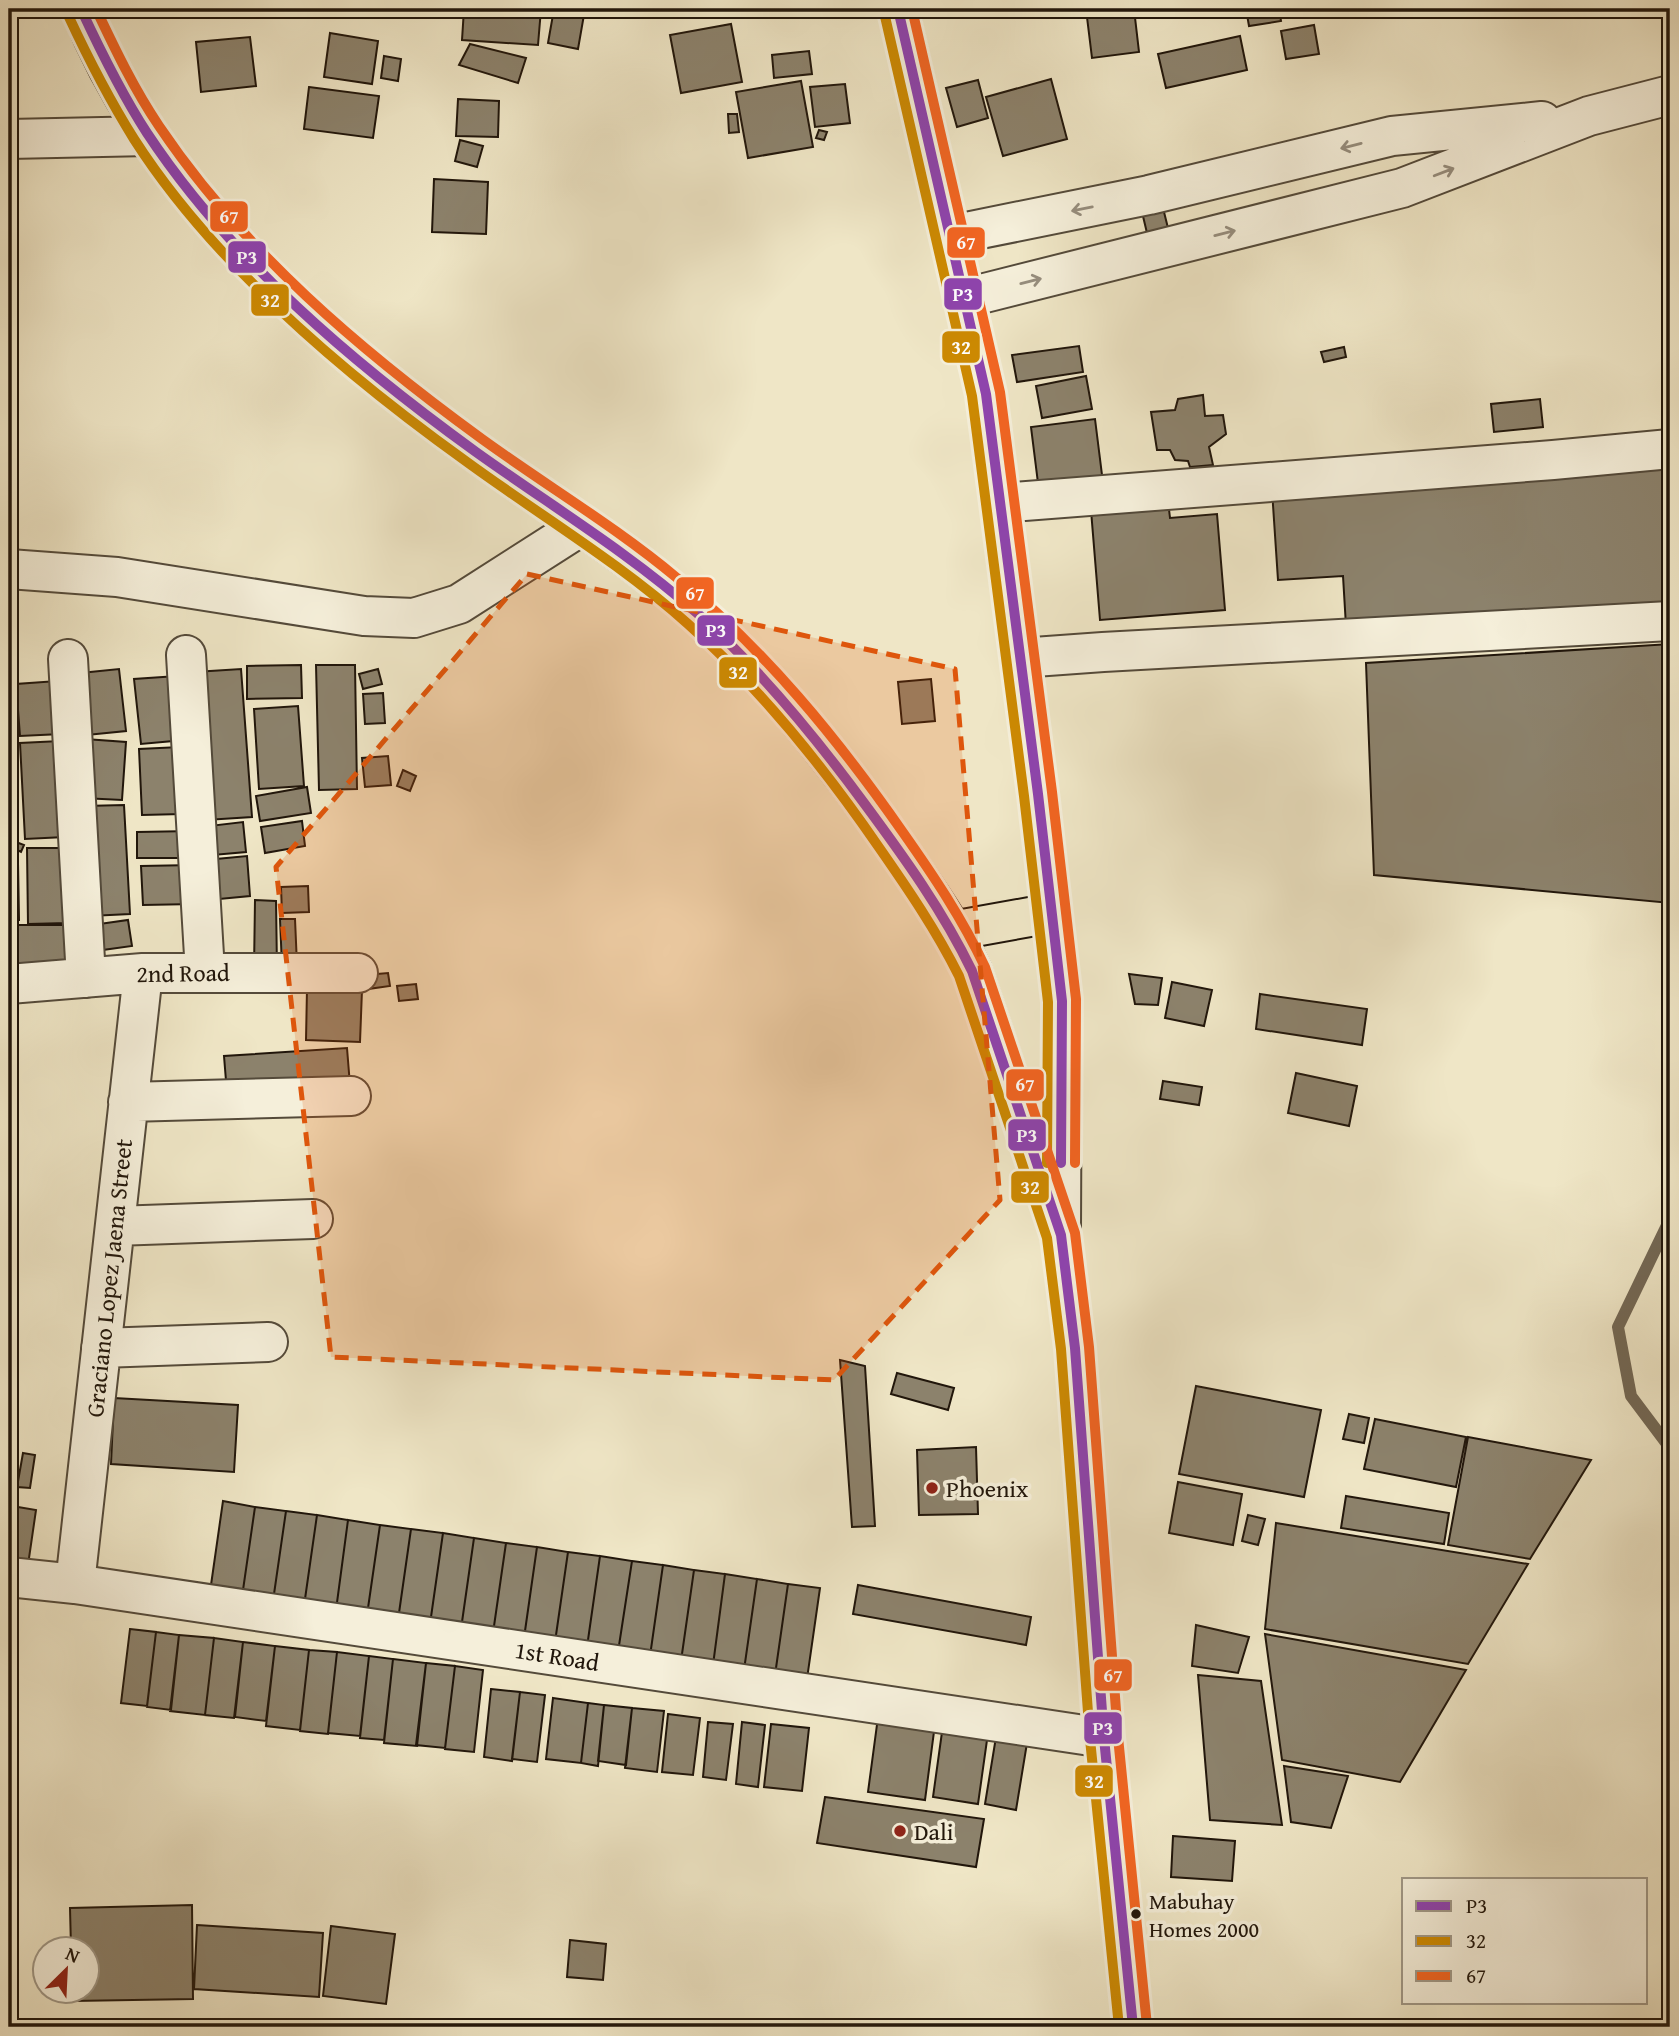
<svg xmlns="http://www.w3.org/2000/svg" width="1679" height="2036" font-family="'Gentium Book Plus',serif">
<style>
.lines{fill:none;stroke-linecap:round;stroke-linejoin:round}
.stream{stroke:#736855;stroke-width:12}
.building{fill:#8c826c;stroke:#21160b;stroke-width:2}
.minor-casing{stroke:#544a3a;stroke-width:42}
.major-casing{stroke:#21160b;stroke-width:42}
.minor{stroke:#f5efda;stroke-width:38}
.major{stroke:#efe6c6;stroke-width:38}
.bus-1-casing{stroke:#f5efda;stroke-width:16}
.bus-2-casing{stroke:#f5efda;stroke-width:16}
.bus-3-casing{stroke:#f5efda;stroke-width:16}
.bus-1{stroke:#8e44ad;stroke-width:10}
.bus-2{stroke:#cc8902;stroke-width:10}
.bus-3{stroke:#f26522;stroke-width:10}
.oneway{stroke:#968d7d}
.marked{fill:#de560c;fill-opacity:0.2;stroke:#de560c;stroke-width:5;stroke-dasharray:14 9;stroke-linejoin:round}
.poi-dot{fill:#8f2418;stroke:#f5efda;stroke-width:2.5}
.bus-dot{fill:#21160b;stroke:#f5efda;stroke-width:2.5}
.labels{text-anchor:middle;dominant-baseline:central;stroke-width:7;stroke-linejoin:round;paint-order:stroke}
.bus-label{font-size:22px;fill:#21160b;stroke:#f5efda;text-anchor:start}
.street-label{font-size:24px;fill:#21160b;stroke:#f5efda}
.poi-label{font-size:24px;fill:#21160b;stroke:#f5efda;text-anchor:start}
.line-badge{stroke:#f5efda;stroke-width:2.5}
.badge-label{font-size:19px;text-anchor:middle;font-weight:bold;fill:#fff}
</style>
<rect width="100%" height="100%" fill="#efe6c6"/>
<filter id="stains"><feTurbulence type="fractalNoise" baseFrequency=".00286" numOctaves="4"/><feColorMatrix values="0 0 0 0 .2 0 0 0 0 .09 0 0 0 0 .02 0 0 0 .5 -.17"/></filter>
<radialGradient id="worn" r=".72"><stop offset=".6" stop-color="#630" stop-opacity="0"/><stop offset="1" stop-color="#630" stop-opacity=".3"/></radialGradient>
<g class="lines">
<path class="stream" d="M1670,1219L1618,1327L1631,1396L1670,1448"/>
</g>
<path class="building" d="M464,9H541L538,45L462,40Z
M554,9H585L578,49L548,43Z
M650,9H681V10L650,11Z
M1086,9H1134L1139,52L1092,58Z
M1246,9H1279L1281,21L1249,26Z
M731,24L742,82L681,93L670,35Z
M1314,25L1319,54L1286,59L1281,31Z
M330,33L378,41L372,84L324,77Z
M1240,36L1247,70L1166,88L1158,54Z
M250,37L256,86L201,92L196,42Z
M470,44L526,58L518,83L459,65Z
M809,51L812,74L774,78L772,55Z
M384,56L401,59L398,81L381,78Z
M1051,79L1067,139L1003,156L986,97Z
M978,80L988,118L957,127L946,88Z
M801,81L813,147L748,158L736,92Z
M845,84L850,123L815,127L810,87Z
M309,87L379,96L373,138L304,129Z
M458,99L499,101L498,137L456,136Z
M728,114H737L739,132L729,133Z
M819,130L827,132L824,140L816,138Z
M460,140L483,146L477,167L455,161Z
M434,179L488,182L486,234L432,232Z
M1163,208L1168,228L1147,233L1142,212Z
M1079,346L1083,372L1017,382L1012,355Z
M1344,347L1346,357L1324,362L1321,352Z
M1086,376L1092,409L1042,418L1036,386Z
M1203,395L1205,416L1223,415L1226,434L1209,447L1213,465L1190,467L1188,461L1175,460L1170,450H1157L1151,412L1175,410L1178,399Z
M1540,399L1543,427L1494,432L1491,404Z
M1095,419L1103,483L1039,491L1031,427Z
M1670,463V604L1346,626L1343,576L1278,580L1272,490Z
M1167,492L1170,518L1217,514L1225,610L1100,620L1090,498Z
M1670,644V903L1374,875L1366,663Z
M301,665L302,698L247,699V666Z
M316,665H355L357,789L319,790Z
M119,669L126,731L77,736L71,674Z
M241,669L252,817L206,820L195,672Z
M378,669L382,684L363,689L359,674Z
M177,676L184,740L141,744L134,679Z
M931,679L935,721L902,724L898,682Z
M57,681L61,734L20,736L16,684Z
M383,693L385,723L365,724L363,694Z
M298,706L304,786L259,789L254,709Z
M85,739L126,742L122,800L82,798Z
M60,741L65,837L25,839L20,743Z
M180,747L182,814L142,815L139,749Z
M388,756L391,785L365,787L362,758Z
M403,770L416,776L410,791L397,786Z
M307,787L311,813L260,821L256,796Z
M124,805L130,914L90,916L85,806Z
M9,807H10L13,834H9Z
M302,821L305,846L265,853L261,827Z
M243,822L246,852L213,855L209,826Z
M192,831V858H137V832Z
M16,842L24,845L21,852L13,848Z
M27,848H67L68,923L28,924Z
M247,856L250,896L209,900L206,860Z
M18,863L19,920H9V864Z
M194,865L195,904L143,905L141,866Z
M308,886L309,912L282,913L281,887Z
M255,900L276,901L277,969H254Z
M280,919H295L297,965L282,966Z
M128,920L132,946L88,952L85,926Z
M17,925H71L72,978L18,979Z
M388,973L390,986L368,989L366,975Z
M1129,974L1162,978L1158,1005L1135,1004Z
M1172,982L1212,990L1204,1026L1165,1018Z
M416,984L418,999L399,1001L397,986Z
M307,989L362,990L360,1042L306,1040Z
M1260,994L1367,1009L1362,1045L1256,1029Z
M347,1048L352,1110L229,1118L224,1056Z
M1296,1073L1357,1086L1349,1126L1288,1113Z
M1163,1081L1202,1087L1199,1105L1160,1099Z
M840,1360L865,1366L875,1526L852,1527Z
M897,1373L954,1388L948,1410L891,1394Z
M1196,1386L1321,1410L1304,1497L1179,1474Z
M114,1398L238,1405L234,1472L111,1464Z
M1349,1414L1369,1418L1364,1443L1343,1439Z
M1375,1419L1466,1437L1456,1487L1364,1469Z
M1468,1437L1591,1460L1530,1559L1448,1545Z
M976,1447L978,1514L919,1515L917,1450Z
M23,1453L35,1455L30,1488L17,1487Z
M1178,1482L1242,1494L1233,1545L1169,1533Z
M1346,1496L1449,1513L1444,1544L1341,1528Z
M223,1501L255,1507L242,1597L210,1592Z
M18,1507L36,1510L28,1565L10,1562Z
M255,1507L286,1511L273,1601L242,1597Z
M286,1511L317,1515L304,1606L273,1601Z
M317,1515L348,1520L336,1610L304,1606Z
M1248,1515L1265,1519L1258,1545L1242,1541Z
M348,1520L380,1525L367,1615L336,1610Z
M1276,1523L1528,1564L1468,1664L1265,1629Z
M380,1525L411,1529L398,1620L367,1615Z
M411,1529L443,1533L430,1624L398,1620Z
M443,1533L474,1538L461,1629L430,1624Z
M474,1538L506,1543L493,1633L461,1629Z
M506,1543L537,1547L524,1638L493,1633Z
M537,1547L568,1552L555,1642L524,1638Z
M568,1552L600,1556L587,1647L555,1642Z
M600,1556L632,1561L618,1652L587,1647Z
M632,1561L663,1565L650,1656L618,1652Z
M663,1565L694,1570L681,1661L650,1656Z
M694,1570L725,1574L713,1665L681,1661Z
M725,1574L757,1579L744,1670L713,1665Z
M757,1579L788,1584L775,1675L744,1670Z
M788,1584L820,1588L807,1679L775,1675Z
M858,1585L1031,1617L1026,1645L853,1614Z
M1196,1625L1249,1637L1238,1673L1192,1666Z
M130,1629L156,1632L147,1706L121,1703Z
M156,1632L179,1635L171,1710L147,1707Z
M1265,1634L1466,1670L1400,1782L1282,1760Z
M179,1635L214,1638L205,1715L170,1711Z
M214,1638L243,1642L234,1718L205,1715Z
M243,1642L275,1646L266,1721L235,1717Z
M275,1646L309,1650L300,1730L266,1726Z
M309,1650L337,1652L328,1734L300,1731Z
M337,1652L369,1656L360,1736L328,1733Z
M369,1656L393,1659L384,1740L360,1738Z
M393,1659L426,1663L417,1746L384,1743Z
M426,1663L455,1666L445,1748L416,1745Z
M455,1666L483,1670L474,1752L445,1749Z
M1198,1675L1261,1681L1282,1825L1210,1820Z
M491,1689L520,1692L512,1761L484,1757Z
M520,1692L545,1695L537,1762L512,1759Z
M553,1698L588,1703L581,1763L546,1759Z
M588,1703L604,1705L598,1766L581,1763Z
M604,1705L632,1708L626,1765L598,1761Z
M632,1708L664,1711L657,1772L625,1768Z
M668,1714L700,1718L693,1775L662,1772Z
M878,1717L935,1724L925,1800L868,1792Z
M708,1722L733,1724L726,1780L703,1777Z
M742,1722L765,1725L758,1787L736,1784Z
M771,1724L809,1728L802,1791L764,1787Z
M942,1732L987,1740L978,1804L933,1797Z
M996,1737L1027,1743L1016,1810L985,1804Z
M1284,1766L1348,1776L1331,1828L1291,1822Z
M825,1797L984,1819L976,1867L817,1843Z
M1173,1836L1235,1841L1232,1881L1171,1877Z
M192,1905L193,1999L73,2001L72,1990H88V1948H71L70,1908Z
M197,1925L323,1933L319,1997L194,1989Z
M331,1926L395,1934L386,2004L323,1996Z
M570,1940L606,1944L603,1980L567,1977Z"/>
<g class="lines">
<g class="minor-casing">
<path id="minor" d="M898,9L986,394L1038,794L1062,1001L1061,1229
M9,139L149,136
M951,235L1149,195L1392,136L1542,121
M965,298L1402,188L1589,116L1670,95
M1000,503L1553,460L1670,449
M9,569L117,577L364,616L414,618L459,604L581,526
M186,655L205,972
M1020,658L1103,652L1670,621
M68,659L86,978
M9,984L143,973H358
M128,1102L351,1096
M115,1226L313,1219
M101,1348L268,1342
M9,1577L75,1584L1104,1738
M75,1584L143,973"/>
</g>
<g class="major-casing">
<path id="major" d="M81,9C151,184 300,321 449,432C520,485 596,532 666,587C750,654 817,738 880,824C904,859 930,893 951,929C959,942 965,957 972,971L1061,1235L1075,1348L1104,1738L1133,2027
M952,931L1052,913"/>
</g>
<use href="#minor" class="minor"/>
<use href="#major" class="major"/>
<g class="bus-1-casing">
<path id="bus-1" d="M81,9C101,52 121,93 147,133C231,260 353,363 476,452C550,505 628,552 697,613C760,669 814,735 864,803C904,857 943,911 972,971L1061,1235L1075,1348L1104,1738L1133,2027
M898,9L986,394L1038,794L1062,1001L1061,1163"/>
</g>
<g class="bus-2-casing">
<path id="bus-2" d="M884,12L972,396L1024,796L1048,1002L1047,1163
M68,15C88,58 109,99 134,139C214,264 347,376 467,462C541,516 620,563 688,624C761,689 823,766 878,846C908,889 936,930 959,976L1047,1238L1061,1349L1090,1739L1119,2027"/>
</g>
<g class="bus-3-casing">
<path id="bus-3" d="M96,9C115,49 134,89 159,126C243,251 361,351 482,439C547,486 616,527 677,578C765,650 837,738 902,831C933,875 962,918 985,967L1075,1233L1089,1347L1118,1737L1147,2026
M912,9L1000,392L1052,792L1076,999L1075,1163"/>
</g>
<use href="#bus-1" class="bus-1"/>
<use href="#bus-2" class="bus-2"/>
<use href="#bus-3" class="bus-3"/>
</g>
<defs><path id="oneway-shaft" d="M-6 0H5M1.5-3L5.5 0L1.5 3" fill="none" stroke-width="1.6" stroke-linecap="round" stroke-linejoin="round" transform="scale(1.75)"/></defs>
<g class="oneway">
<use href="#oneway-shaft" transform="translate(1351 146) rotate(166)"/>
<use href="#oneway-shaft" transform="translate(1444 172) rotate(-21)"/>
<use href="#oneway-shaft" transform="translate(1082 209) rotate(169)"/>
<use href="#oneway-shaft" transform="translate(1225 233) rotate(-14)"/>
<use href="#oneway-shaft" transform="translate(1031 281) rotate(-14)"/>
</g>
<path class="marked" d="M527,574L955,669L1000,1200L834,1380L331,1357L276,867Z"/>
<g class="poi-dot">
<circle cx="932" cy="1488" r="7"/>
<circle cx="900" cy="1831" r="7"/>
</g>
<circle class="bus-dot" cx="1136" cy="1914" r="6"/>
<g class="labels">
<g class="bus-label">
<text x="1149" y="1901">Mabuhay<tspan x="1149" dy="28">Homes 2000</tspan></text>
</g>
<g class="street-label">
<text transform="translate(183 973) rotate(-1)">2nd Road</text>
<text transform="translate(109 1278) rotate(-84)">Graciano Lopez Jaena Street</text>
<text transform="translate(557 1656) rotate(9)">1st Road</text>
</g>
<g class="poi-label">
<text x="946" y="1488">Phoenix</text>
<text x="914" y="1831">Dali</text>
</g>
</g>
<g class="line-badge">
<rect x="209" y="200" width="40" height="33" rx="7" fill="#f26522"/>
<rect x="946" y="226" width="40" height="33" rx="7" fill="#f26522"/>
<rect x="227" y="240" width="40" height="34" rx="7" fill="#8e44ad"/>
<rect x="943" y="277" width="40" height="34" rx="7" fill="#8e44ad"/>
<rect x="250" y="283" width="40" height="34" rx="7" fill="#cc8902"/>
<rect x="941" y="330" width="40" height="34" rx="7" fill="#cc8902"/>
<rect x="675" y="576" width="40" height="34" rx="7" fill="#f26522"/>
<rect x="696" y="614" width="40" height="33" rx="7" fill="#8e44ad"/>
<rect x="718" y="656" width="40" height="33" rx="7" fill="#cc8902"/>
<rect x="1005" y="1068" width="40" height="34" rx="7" fill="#f26522"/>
<rect x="1007" y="1118" width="40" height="34" rx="7" fill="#8e44ad"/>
<rect x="1010" y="1170" width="40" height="34" rx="7" fill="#cc8902"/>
<rect x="1093" y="1658" width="40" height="34" rx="7" fill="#f26522"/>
<rect x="1083" y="1711" width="40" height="34" rx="7" fill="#8e44ad"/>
<rect x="1074" y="1764" width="40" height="34" rx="7" fill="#cc8902"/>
</g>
<g class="badge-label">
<text x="229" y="223">67</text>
<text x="966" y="249">67</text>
<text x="247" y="264">P3</text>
<text x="963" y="301">P3</text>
<text x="270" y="307">32</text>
<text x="961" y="354">32</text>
<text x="695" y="600">67</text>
<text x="716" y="637">P3</text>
<text x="738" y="679">32</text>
<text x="1025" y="1091">67</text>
<text x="1027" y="1142">P3</text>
<text x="1030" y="1194">32</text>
<text x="1113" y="1682">67</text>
<text x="1103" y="1735">P3</text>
<text x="1094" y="1788">32</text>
</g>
<rect width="1679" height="2036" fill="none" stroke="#efe6c6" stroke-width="35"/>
<rect x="10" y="10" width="1658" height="2015" fill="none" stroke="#21160b" stroke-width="3.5"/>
<rect x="18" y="18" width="1644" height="2001" fill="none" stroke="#21160b" stroke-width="2"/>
<rect x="1402" y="1878" width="245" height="126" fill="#f5efda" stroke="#a09887" stroke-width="2"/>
<rect x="1416" y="1901" width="35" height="10" fill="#8e44ad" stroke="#a09887" stroke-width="2"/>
<text x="1466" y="1913" font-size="21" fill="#21160b">P3</text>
<rect x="1416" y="1936" width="35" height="10" fill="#cc8902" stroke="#a09887" stroke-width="2"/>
<text x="1466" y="1948" font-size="21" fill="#21160b">32</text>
<rect x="1416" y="1971" width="35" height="10" fill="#f26522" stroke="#a09887" stroke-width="2"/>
<text x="1466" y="1983" font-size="21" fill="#21160b">67</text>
<g transform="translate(66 1970) rotate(24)"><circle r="33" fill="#f5efda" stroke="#a09887" stroke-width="2"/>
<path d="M0-5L12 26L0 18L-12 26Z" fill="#8f2418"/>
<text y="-10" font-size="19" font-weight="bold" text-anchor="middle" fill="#21160b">N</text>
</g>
<rect width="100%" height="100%" filter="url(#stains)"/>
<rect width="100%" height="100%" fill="url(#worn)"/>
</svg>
